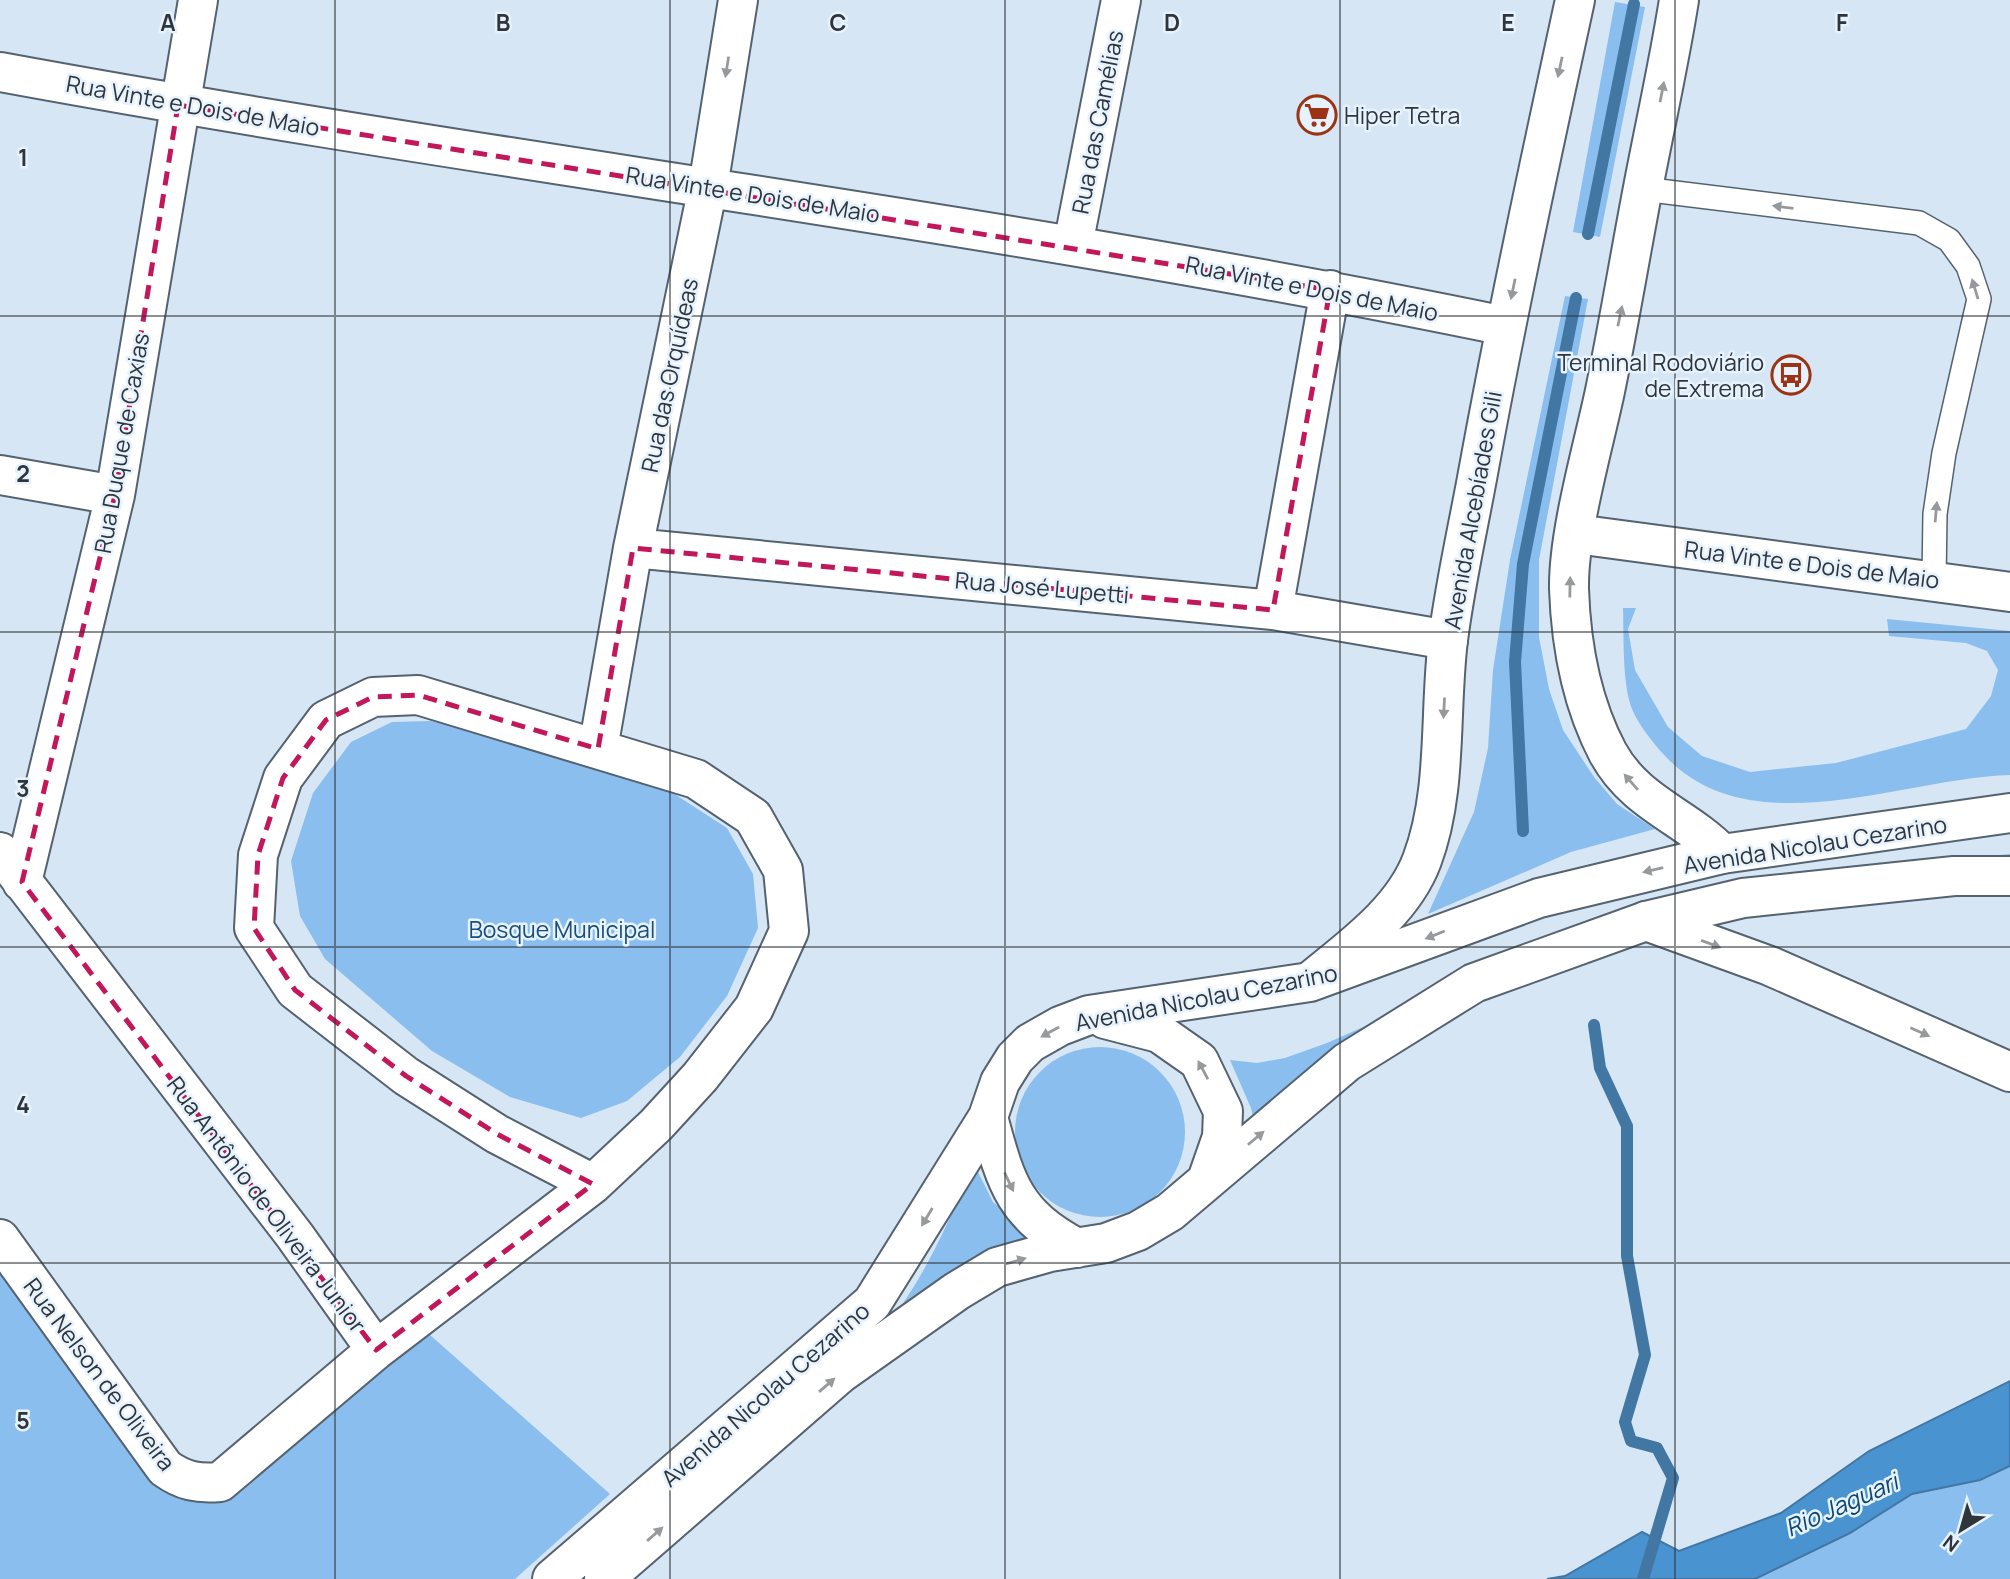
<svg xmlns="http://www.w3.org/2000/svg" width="2010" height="1579" font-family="Manrope,sans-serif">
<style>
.green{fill:#8abeee}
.water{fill:#4a93d1;stroke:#4277a4;stroke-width:2}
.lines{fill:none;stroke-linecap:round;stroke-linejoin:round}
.stream{stroke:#4277a4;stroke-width:12}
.lane-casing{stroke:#55626f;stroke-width:26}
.street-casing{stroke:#55626f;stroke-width:42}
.secondary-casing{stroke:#55626f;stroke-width:42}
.primary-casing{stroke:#55626f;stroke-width:42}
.lane{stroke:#fff;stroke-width:23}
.street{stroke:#fff;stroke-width:38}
.secondary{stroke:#fff;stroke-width:38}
.primary{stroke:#fff;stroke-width:38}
.oneway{fill:#979a9c}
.marked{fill:none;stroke:#c2185b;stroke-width:5;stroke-dasharray:14 9;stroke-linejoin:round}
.grid{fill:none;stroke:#2f353a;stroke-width:2;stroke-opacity:0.55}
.labels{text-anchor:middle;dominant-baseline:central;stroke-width:5;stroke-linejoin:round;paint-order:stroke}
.street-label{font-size:23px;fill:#2f353a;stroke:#e6f2fe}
.poi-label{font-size:23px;fill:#2f353a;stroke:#e6f2fe;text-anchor:start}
.park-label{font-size:23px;fill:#194e78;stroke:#e6f2fe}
.water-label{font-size:24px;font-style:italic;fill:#0e456e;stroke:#e6f2fe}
.grid-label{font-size:23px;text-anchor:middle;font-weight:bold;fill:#2f353a;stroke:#e6f2fe;stroke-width:5;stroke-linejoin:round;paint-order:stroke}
</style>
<rect width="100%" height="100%" fill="#d6e6f4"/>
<path class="green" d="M1615,2L1645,7L1600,237L1573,232Z
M1565,296L1588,299L1539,560V637L1549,689L1563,730L1594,777L1617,804L1655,829L1571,852L1428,914L1474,812L1488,748L1493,670L1510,560Z
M1623,608H1636L1628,629L1635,670L1668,727L1702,756L1750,772L1836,763L1966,729L1991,696L1998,670L1987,651L1966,643L1889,636L1887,619L2010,631V775C1903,778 1752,847 1666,757C1654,744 1639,726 1632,709C1622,683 1624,637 1623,608Z
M431,721L608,763L676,795L727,828L753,874L758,928L727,996L680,1057L627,1101L581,1118L510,1097L432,1051L325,959L300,916L291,861L313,793L351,742L392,722Z
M2010,854V866L1890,875L1512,973L1256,1130L1251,1108L1230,1060L1257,1063L1285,1058L1327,1043L1469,980L1894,865Z
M1015 1132a85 85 0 1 1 170 0a85 85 0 1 1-170 0Z
M973,1162L993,1202L1035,1237L888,1325C928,1270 948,1225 973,1162Z
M0,1254L161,1475L220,1473L421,1327L610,1494L515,1579H0Z
M2010,1466V1579H1755L1850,1533L1912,1494L1980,1480Z"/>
<path class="water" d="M2010,1381V1466L1980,1480L1912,1494L1850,1533L1755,1579H1547L1565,1576L1642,1532L1679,1551L1781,1513L1869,1451Z"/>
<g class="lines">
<path class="stream" d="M1588,234L1634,4
M1523,831L1515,662L1523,564L1576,298
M1594,1025L1600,1068L1627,1126V1256L1645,1355L1625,1422L1631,1441L1657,1448L1673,1478L1643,1579"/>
<g class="lane-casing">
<path id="lane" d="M1643,189L1919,223L1949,240L1968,266L1979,299L1944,453L1935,514L1934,580"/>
</g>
<g class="street-casing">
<path id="street" d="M0,72C500,164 1007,223 1505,326
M1073,245L1121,0
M0,475L115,495
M633,548L1273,610L1448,640
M1273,610L1330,290
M598,749L633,548L708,187L738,0
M0,852L295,1236L376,1350L593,1184L656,1125L700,1077L754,1008L789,931L783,870L753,817L696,779L418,695L373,697L326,720L283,778L258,855L254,928L295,990L406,1076L497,1134L593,1184
M22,882L115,495L198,0
M0,1239L165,1468C183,1481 198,1484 220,1482L376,1350"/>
</g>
<g class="secondary-casing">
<path id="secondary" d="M1679,0C1669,63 1655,125 1643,188C1630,256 1619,323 1605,391C1593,448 1568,533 1569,589C1571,647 1581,702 1608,753C1636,804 1686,816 1722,854
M1576,534L2010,592
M1646,921L1770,966L2010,1072
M1312,980C1352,947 1403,911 1422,860C1448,791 1439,712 1448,640C1455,584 1468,528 1478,473C1507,314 1541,157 1575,0"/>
</g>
<g class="primary-casing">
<path id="primary" d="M1105,1019L1159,1033L1199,1061L1223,1111L1222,1137L1207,1180
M988,1117C1006,1183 1013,1214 1077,1248
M552,1579L872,1303L988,1117L1000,1082L1015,1058L1030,1043L1060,1026L1089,1015L1310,982L1539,898L1722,854L2010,813
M604,1579L841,1373L957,1291L997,1267L1050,1252L1106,1243L1138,1231L1170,1212L1347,1062L1474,983L1646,921L1743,898L1954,876H2010"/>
</g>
<use href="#lane" class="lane"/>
<use href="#street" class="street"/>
<use href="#secondary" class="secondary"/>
<use href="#primary" class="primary"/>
</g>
<defs><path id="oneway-solid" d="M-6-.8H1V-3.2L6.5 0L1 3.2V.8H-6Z" transform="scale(1.75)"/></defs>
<g class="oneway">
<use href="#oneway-solid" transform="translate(727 67) rotate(99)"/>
<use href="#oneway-solid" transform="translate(1560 67) rotate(102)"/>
<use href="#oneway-solid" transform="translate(1662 92) rotate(-79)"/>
<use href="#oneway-solid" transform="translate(1783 207) rotate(-173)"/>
<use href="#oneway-solid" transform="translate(1513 289) rotate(102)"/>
<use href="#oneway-solid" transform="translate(1975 289) rotate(-107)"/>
<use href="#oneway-solid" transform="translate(1620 316) rotate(-78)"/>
<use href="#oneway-solid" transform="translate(1936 512) rotate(-85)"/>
<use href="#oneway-solid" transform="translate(1570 587) rotate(-89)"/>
<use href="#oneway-solid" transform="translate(1444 708) rotate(93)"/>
<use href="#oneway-solid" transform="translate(1631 782) rotate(-131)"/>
<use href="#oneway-solid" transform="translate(1653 870) rotate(167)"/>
<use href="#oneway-solid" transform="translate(1435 935) rotate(158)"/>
<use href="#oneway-solid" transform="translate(1711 944) rotate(20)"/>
<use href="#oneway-solid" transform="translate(1050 1032) rotate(151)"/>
<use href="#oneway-solid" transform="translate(1920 1032) rotate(24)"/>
<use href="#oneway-solid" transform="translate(1203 1070) rotate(-118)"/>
<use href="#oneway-solid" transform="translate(1256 1138) rotate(-40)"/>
<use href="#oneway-solid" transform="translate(1009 1182) rotate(65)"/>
<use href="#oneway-solid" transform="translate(927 1217) rotate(121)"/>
<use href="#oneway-solid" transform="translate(1016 1261) rotate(-16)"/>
<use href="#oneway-solid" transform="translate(827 1385) rotate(-41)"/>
<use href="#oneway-solid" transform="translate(655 1534) rotate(-41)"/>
</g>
<path class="marked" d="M178,105L1330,290L1273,610L633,548L598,749L418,695L373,697L326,720L283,778L258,855L254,928L295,990L406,1076L497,1134L593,1184L376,1350L22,882L115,495Z"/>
<path class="grid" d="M335,0V1579M670,0V1579M1005,0V1579M1340,0V1579M1675,0V1579M0,316H2010M0,632H2010M0,947H2010M0,1263H2010"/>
<defs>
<g id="supermarket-ring" transform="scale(2.0125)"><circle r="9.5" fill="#e6f2fe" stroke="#9b3414" stroke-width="1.5"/><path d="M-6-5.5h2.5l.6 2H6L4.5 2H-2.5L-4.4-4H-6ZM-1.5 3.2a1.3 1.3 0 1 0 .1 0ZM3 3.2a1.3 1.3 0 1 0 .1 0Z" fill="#9b3414"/></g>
<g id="bus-ring" transform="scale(2.0125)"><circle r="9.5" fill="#e6f2fe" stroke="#9b3414" stroke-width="1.5"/><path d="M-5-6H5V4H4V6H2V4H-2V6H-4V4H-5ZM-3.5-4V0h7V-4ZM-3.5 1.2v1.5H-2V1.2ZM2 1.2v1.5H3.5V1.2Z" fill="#9b3414"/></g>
</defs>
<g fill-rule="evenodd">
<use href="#supermarket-ring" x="1317" y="115"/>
<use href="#bus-ring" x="1791" y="375"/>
</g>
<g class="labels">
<g class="street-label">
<text transform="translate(193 105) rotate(10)">Rua Vinte e Dois de Maio</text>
<text transform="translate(1097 122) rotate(-79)">Rua das Camélias</text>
<text transform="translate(753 194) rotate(9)">Rua Vinte e Dois de Maio</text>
<text transform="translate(1312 288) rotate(11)">Rua Vinte e Dois de Maio</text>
<text transform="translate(669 375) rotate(-78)">Rua das Orquídeas</text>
<text transform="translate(121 443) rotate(-80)">Rua Duque de Caxias</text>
<text transform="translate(1472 510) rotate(-80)">Avenida Alcebíades Gili</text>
<text transform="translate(1812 564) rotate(7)">Rua Vinte e Dois de Maio</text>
<text transform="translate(1042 587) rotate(5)">Rua José Lupetti</text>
<text transform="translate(1815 844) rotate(-9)">Avenida Nicolau Cezarino</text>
<text transform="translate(1206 997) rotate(-11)">Avenida Nicolau Cezarino</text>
<text transform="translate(267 1204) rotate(53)">Rua Antônio de Oliveira Junior</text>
<text transform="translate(100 1374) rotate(53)">Rua Nelson de Oliveira</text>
<text transform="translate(765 1394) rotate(-41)">Avenida Nicolau Cezarino</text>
</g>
<g class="poi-label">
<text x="1344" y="115">Hiper Tetra</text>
<text x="1764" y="362" text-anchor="end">Terminal Rodoviário<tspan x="1764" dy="26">de Extrema</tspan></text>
</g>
<g class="park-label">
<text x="562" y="929">Bosque Municipal</text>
</g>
<g class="water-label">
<text transform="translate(1841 1504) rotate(-24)">Rio Jaguari</text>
</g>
</g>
<g class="grid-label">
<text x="168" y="31">A</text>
<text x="503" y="31">B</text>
<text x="838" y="31">C</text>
<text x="1172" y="31">D</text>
<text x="1508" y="31">E</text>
<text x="1842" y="31">F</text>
<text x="23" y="166">1</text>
<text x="23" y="482">2</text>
<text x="23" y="797">3</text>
<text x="23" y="1113">4</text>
<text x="23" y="1429">5</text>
</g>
<g transform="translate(1961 1530) rotate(217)" stroke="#e6f2fe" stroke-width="5" paint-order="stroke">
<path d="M0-5L12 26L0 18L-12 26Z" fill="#2f353a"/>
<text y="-10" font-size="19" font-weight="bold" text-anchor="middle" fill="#2f353a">N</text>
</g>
</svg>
